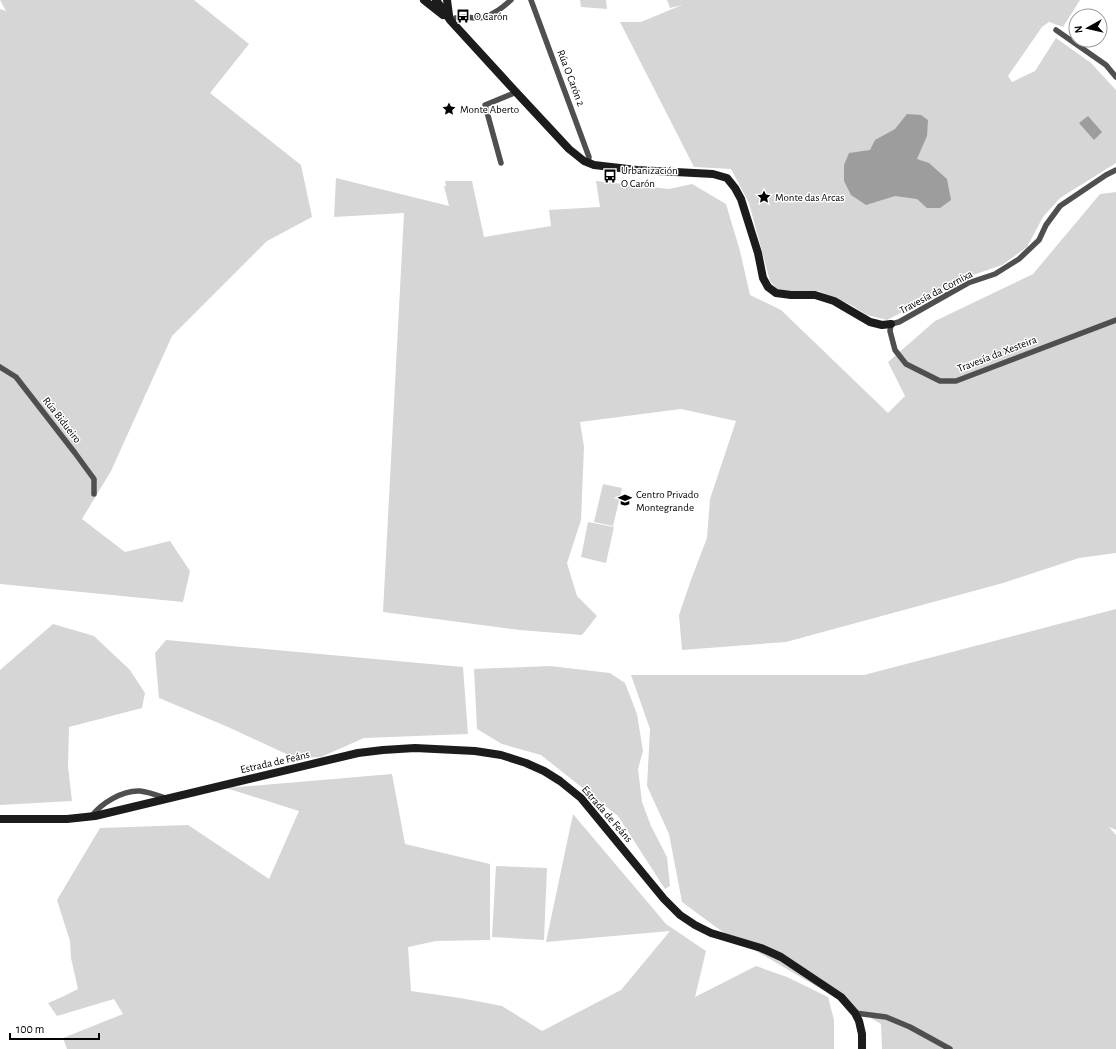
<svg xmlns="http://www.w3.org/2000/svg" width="1116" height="1049" font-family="'Alegreya Sans',sans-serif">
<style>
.green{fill:#d6d6d6}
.water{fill:#9d9d9d}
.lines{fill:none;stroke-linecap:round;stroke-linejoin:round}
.street{stroke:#4f4f4f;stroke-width:5.5}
.secondary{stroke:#1c1c1c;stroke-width:8}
.labels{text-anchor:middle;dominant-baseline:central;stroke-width:3;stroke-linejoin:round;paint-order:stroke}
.poi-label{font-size:11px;fill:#000;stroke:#fff;text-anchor:start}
.street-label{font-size:11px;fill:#000;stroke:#fff}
</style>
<rect width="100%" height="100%" fill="#fff"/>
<path class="green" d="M0,0H194L249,44L210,93L301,165L312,217L267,241L172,336L111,471L82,519L125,552L170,541L190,571L183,602L0,584V9L6,11Z
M580,0H606L607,9L581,7Z
M667,0H1080L1063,27L1049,22L1042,27L1008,76L1012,82L1035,71L1056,38L1091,63L1116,90V163L1060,198L1043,217L1027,247L1002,265L973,275L887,320L867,315L851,305L819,291H791L777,289L770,281L749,203L731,169L694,167L620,22H641L682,5L670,8Z
M336,178L449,206L444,186H446L445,181H472L484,237L551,226L549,210L600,207L596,181L669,189L692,184L726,204L740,251L750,295L781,310L888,413L905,396L888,362L935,321L1033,274L1100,194L1116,192V553L1079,558L1003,583L786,642L682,650L679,615L692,577L707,538L710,499L736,421L681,409L580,422L584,447L581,520L567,563L577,596L597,616L582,635L520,630L383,612L404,213L334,217Z
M603,484L622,488L613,526L594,522Z
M588,522L614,527L606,563L581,557Z
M1116,609V830L1109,827L1116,835V1049H882L881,1024L720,930L682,902L669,834L647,786L650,729L631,675H864Z
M53,624L94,636L130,670L145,693L142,708L69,727L68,766L72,801L0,805V670Z
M166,640L463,667L468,734L364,738L321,757L295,758L228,727L159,698L155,653Z
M550,666L610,673L625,683L637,714L643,751L638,769L642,802L651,826L667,857L670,886L665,889L618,816L541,755L502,744L477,729L474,669Z
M392,774L405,844L490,864V940L436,941L408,947L411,991L460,998L502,1006L542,1031L621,990L670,931L546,942L573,814L666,924L706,951L695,997L756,966L787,977L828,997L834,1020V1049H67L63,1038L123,1014L114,999L57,1016L48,1003L62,997L78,989L71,958L70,941L57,900L100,828L188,825L269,879L299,811L226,788Z
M496,866L547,868L544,940L492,937Z"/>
<path class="water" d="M907,114L921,115L928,120L927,136L917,159L929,163L947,179L951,200L940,208H927L917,199L895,196L866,205L851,195L844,181V165L849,153L870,150L875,140L895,129Z
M1088,116L1102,132L1094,140L1079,123Z"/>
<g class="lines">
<path class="street" d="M531,0L589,157L588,163
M450,20C461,14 473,20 484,17C495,14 503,7 511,0
M1056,30L1106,65L1116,77
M501,163L485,105L512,94L515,91
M1116,170L1106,175L1060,206L1046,225L1039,240L1019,259L995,274L968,283L899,322L891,324L890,331L895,350L906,364L940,381H956L1116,320
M0,367L16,377L75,453L94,479V494
M91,817C101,803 123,790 140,791C150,792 159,796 168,799
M855,1013L886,1017L910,1027L950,1049"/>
<path class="secondary" d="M424,0L443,15
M436,0L450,20L515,91L569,149L584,161L594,165L637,170L713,174L727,178L735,188L741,199L758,253L763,278L768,287L776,293L791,295H815L834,301L870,322L882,325L891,324
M447,0L449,15
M0,819H67L95,816L358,753L383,750L415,748L475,751L501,755L526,763L544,771L560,781L581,798L664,899L680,915L695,925L711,933L761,948L781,957L841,997L855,1013L859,1021L862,1034V1049"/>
</g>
<defs>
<g id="bus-bare" transform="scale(1.08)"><path d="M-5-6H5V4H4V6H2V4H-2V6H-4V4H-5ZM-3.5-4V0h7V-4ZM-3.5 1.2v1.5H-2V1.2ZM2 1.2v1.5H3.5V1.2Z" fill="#000" stroke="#fff" stroke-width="2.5" paint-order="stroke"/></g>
<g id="sight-bare" transform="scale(1.08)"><path d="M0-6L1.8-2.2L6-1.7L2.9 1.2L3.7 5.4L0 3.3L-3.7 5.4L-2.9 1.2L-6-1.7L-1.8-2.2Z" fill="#000" stroke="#fff" stroke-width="2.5" paint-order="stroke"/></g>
<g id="school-bare" transform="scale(1.08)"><path d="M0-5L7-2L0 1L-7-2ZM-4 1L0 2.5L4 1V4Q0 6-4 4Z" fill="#000" stroke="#fff" stroke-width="2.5" paint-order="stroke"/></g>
</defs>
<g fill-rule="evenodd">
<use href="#bus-bare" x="463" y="16"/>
<use href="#sight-bare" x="449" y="109"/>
<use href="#bus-bare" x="610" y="176"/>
<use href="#sight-bare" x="764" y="197"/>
<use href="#school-bare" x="625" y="500"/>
</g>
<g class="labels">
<g class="poi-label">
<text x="474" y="16">O Carón</text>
<text x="460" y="109">Monte Aberto</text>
<text x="621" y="170">Urbanización<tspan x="621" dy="13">O Carón</tspan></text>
<text x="775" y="197">Monte das Arcas</text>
<text x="636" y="494">Centro Privado<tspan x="636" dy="13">Montegrande</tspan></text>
</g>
<g class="street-label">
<text transform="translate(571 78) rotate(69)">Rúa O Carón 2</text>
<text transform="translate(936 292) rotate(-28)">Travesía da Cornixa</text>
<text transform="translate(997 354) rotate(-21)">Travesía da Xesteira</text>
<text transform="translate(62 420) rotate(52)">Rúa Bidueiro</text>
<text transform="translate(275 762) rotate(-13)">Estrada de Feáns</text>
<text transform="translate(607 814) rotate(49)">Estrada de Feáns</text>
</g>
</g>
<g transform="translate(1088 28) rotate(262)"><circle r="19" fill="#ffffff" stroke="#999999"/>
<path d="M0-3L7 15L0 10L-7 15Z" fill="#000000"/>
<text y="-6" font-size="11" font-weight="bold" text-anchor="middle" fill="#000000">N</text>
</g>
<path d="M10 1033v6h89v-6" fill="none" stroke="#000000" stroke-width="2"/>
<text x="16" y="1033" font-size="12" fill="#000000" stroke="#ffffff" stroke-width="3" paint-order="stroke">100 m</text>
</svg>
